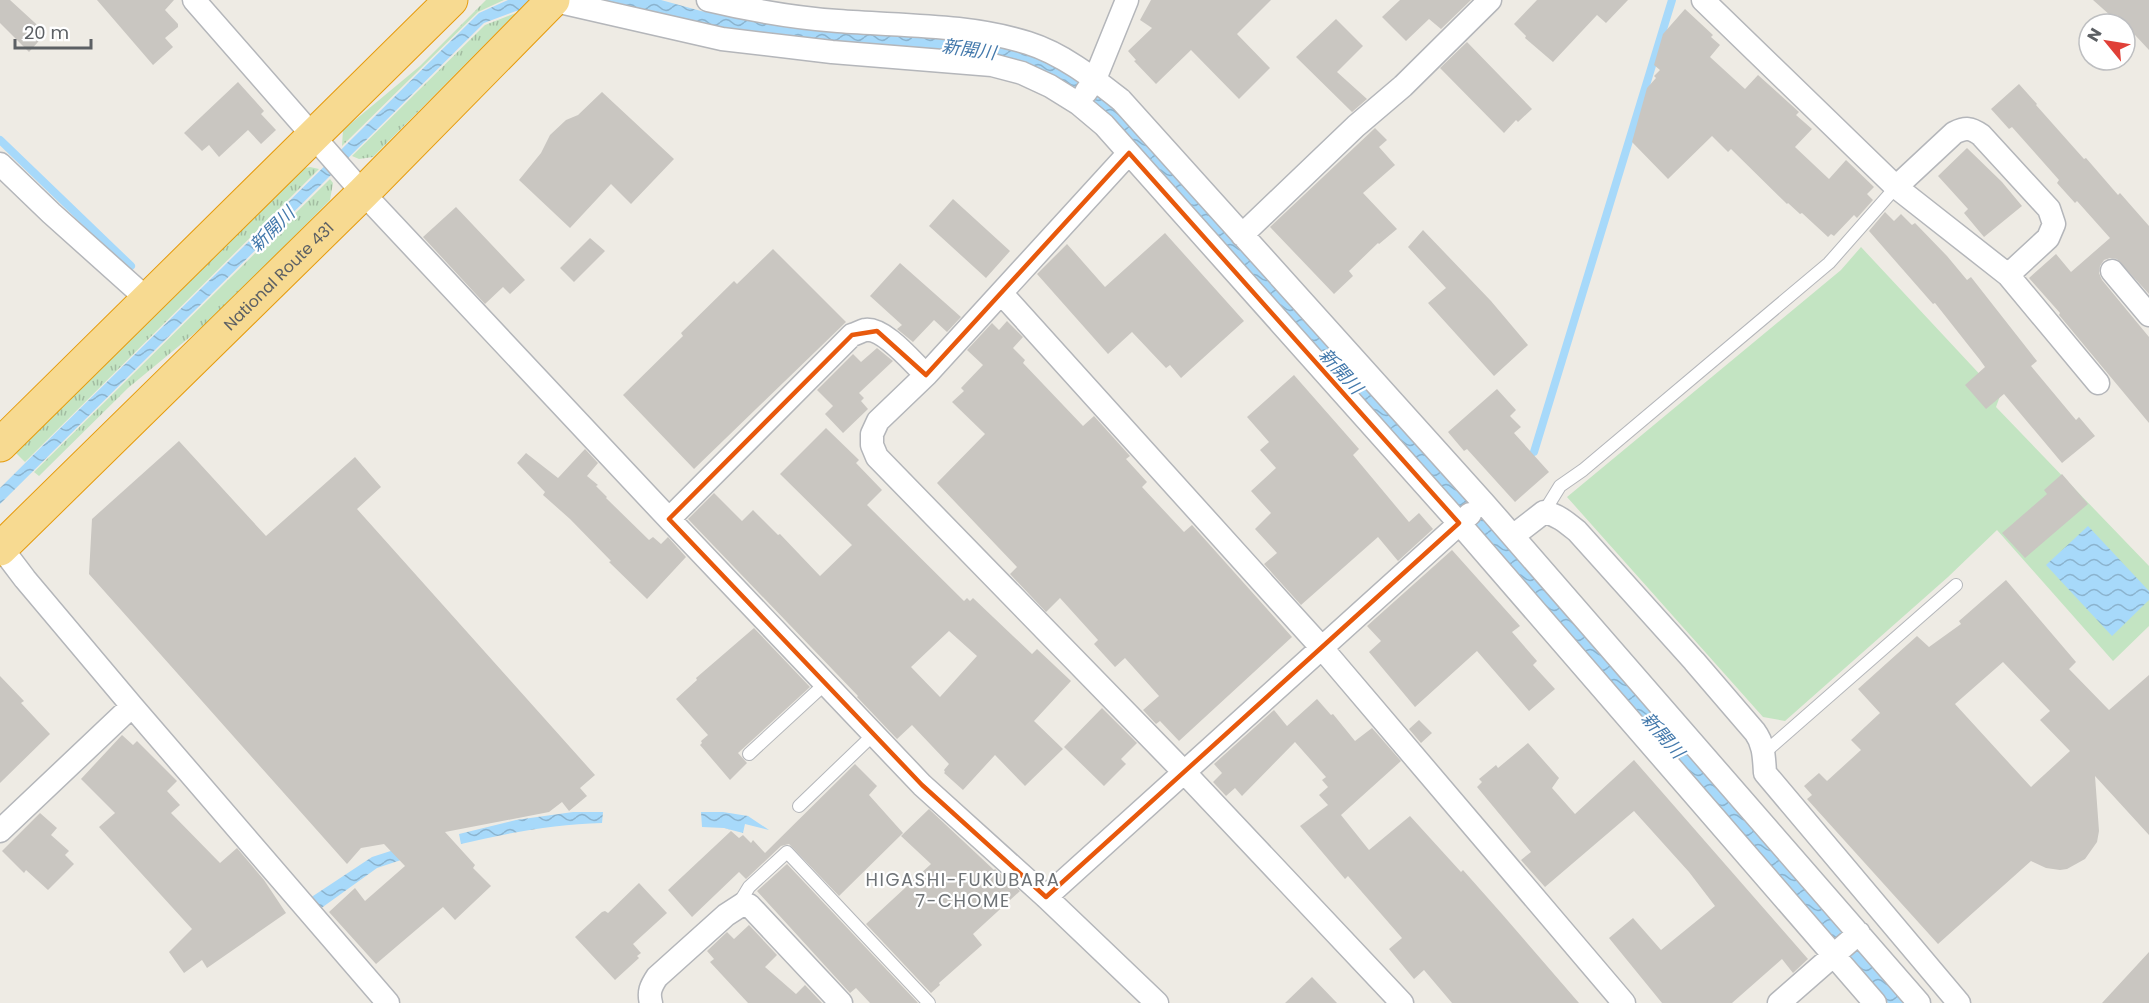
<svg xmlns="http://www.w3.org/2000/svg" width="2149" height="1003" font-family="Poppins,'Noto Sans JP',sans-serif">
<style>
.grass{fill:url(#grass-tufts)}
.pitch{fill:#c3e4c2}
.water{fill:url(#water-waves)}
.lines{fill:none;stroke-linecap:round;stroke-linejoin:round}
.stream{stroke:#a7d9fa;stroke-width:8}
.building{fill:#c9c6c1;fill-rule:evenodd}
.lane-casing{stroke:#b4b6ba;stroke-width:14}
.street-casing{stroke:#b4b6ba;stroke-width:25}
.highway-casing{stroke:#e69b0c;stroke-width:35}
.lane{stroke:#fff;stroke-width:12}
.street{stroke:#fff;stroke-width:22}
.highway{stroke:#f7da91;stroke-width:33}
.marked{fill:none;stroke:#e8590c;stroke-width:4.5;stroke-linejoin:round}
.labels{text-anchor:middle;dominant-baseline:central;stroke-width:4.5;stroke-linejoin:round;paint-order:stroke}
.street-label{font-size:16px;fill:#5c6064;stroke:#fff}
.water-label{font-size:18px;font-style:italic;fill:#457aac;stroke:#fff}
.neighbourhood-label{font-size:18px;letter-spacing:1.5px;fill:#6d7276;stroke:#fff}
</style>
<defs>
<pattern id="grass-tufts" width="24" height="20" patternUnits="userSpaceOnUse" patternTransform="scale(1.5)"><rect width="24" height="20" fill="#c3e4c2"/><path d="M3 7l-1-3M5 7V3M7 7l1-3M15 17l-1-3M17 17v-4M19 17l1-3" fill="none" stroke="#a2bca1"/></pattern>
<pattern id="water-waves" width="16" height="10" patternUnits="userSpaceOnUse" patternTransform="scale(1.5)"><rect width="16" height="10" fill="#a7d9fa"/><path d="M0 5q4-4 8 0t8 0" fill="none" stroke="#8bb3ce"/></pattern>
</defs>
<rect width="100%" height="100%" fill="#eeebe4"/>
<path class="grass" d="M486,0H504L478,12L342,146L343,130L420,66Z
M516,13L373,157L359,159L352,156L485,25Z
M310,167L319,169L25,462L15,452L300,169Z
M330,179L333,183L330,200L213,318L128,388L39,476L34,472Z"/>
<path class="pitch" d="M1861,247L2000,396L1996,407L2149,566V626L2113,661L1997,530L1948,577L1785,721L1763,717L1567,497L1841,270Z"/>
<path class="water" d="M508,0H661L701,11L738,18L974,40L1043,58L1114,105L1404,427L1906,1003H1888L1742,834L1066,86L720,29L615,5L516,11L484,23L0,504V488L479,13Z
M2088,526L2149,591V600L2112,636L2046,565Z
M573,812H603L602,823C554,824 508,833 461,844L459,834L516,820Z
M701,812H723L748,816L769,830L745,824L743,833L724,828L702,827Z
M403,847L407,858L377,868L320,909L310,898L372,857Z"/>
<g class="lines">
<path class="stream" d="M0,140L131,266
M1534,452L1672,0"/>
</g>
<path class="building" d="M0,0H10L46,33L29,52L0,23Z
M97,0H174L165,10L178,24V27L165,38L173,47L153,65Z
M1151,0H1271L1237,34L1270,68L1239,99L1191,50L1156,84L1134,61L1136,60L1128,51L1152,28L1140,20Z
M1400,0H1471L1441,29L1429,19L1406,41L1382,17Z
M1537,0H1628L1606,23L1597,15L1553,62L1525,38L1526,36L1514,24Z
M2093,0H2149V50L2135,35L2134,37L2125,29V24H2120Z
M1685,9L1713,35L1711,37L1720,45L1710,57L1745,89L1758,75L1799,112L1796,115L1812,129L1795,147L1829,179L1846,160L1874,187L1867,194L1873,200L1857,218L1854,215L1834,236L1831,234L1828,237L1802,213L1800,214L1788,203L1787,204L1731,149L1728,152L1712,136L1668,179L1632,142L1647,88L1656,78L1654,76L1660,70L1654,65L1663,34Z
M1336,19L1363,46L1337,72L1367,99L1352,112L1296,57Z
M1467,42L1532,109L1518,122L1516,120L1504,133L1440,68Z
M238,82L264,111L261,114L276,130L261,144L248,130L219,157L209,145L202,151L184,133Z
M2019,84L2037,104L2036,105L2084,159L2086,158L2118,195L2120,193L2149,226V294L2117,259L2110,258L2104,260L2100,266L2099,273L2102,280L2149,337V423L2059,315L2060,313L2029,278L2056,254L2071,272L2110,238L2077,201L2075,203L2057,183L2059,180L2012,127L2009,129L1991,109Z
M602,92L674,159L631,204L611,184L570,228L519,180L541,153L550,135L566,120L578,115Z
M1375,128L1387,140L1379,147L1395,165L1363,193L1397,229L1379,244L1378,243L1349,271L1353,276L1334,294L1270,227Z
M1967,148L2002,182L2022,206L1984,237L1964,213L1968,209L1938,176Z
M953,199L1010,251L986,278L929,226Z
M456,207L525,280L510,294L503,287L485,304L423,237Z
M1885,212L1894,221L1901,214L1912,225L1915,223L1947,256L1967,280L1971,277L2037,361L2031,366L2076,420L2079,417L2095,436L2062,463L2004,394L1986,409L1965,385L1985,367L1980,360L1935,303L1933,304L1869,231Z
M1423,230L1491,301L1528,345L1494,376L1428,303L1446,288L1408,247Z
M1165,233L1244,321L1181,378L1170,365L1166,368L1132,332L1108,354L1037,274L1067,244L1105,287Z
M590,238L605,251L574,282L560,268Z
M773,249L846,322L694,469L623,395L683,336L681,333L734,281L737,284Z
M900,263L961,317L947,332L934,320L913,342L897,329L902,325L870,296Z
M1007,321L1023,337L1013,348L1025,360L1023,363L1083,426L1094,416L1130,456L1126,459L1147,482L1142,487L1184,532L1192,525L1292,637L1179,741L1160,721L1156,724L1143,710L1159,696L1125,658L1115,667L1094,644L1098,640L1060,598L1046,612L1010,574L1017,567L937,483L985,434L952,402L964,391L961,388L983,365L967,350L992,323L999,330Z
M877,348L893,361L859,393L864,398L861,401L868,409L843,433L825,414L833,406L817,390L853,354L861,362Z
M1294,375L1359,449L1353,455L1409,522L1419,513L1433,529L1398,561L1378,537L1301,605L1264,564L1277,553L1255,529L1271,513L1251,491L1276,468L1260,450L1269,442L1247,417Z
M1497,389L1516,410L1510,416L1521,427L1514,433L1549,472L1515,502L1467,449L1464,451L1448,432Z
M826,428L859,460L856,463L882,490L867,505L964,601L967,598L970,601L973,598L1032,654L1037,649L1071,681L1034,721L1063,749L1025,786L995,755L963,790L944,773L945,772L944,770L949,764L912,725L897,739L857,697L858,696L688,519L714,493L742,521L753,510L778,535L780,534L820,576L852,545L780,474ZM949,631L977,656L940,697L911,667Z
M179,441L266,536L355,457L381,487L357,509L595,775L580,788L587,796L569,811L562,802L549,812L445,832L475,865L473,868L491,886L455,920L443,907L376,964L329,912L355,888L365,901L405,866L384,844L361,848L347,864L89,574L92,519Z
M585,449L598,463L587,476L598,485L596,486L607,497L606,498L649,540L653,537L661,544L668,537L686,557L647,599L609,562L611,561L570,519L543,495L545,492L517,463L526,453L558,478Z
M2062,474L2088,504L2025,558L2002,533L2047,494L2044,490Z
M1452,550L1520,626L1512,632L1537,661L1533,665L1555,689L1529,711L1477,651L1415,707L1369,652L1381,641L1367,626Z
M2006,580L2076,662L2069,669L2109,710L2149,675V835L2095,776L2099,831L2097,842L2085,859L2067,869L2060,870L2046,868L2031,861L1938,944L1807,799L1812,795L1804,786L1819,773L1827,781L1861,750L1851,740L1880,713L1858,689L1917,636L1929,647L1961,624L1959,621ZM2003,662L2050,711L2040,720L2070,751L2031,787L1955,704Z
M754,628L810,687L738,753L747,763L730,780L700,745L702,743L701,741L708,735L676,699L697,680L696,678Z
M0,676L24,701L21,703L50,734L0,783Z
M1317,699L1331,715L1333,714L1355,741L1372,728L1401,761L1341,815L1369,850L1410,816L1461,872L1463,870L1502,914L1579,1003H1452L1424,970L1414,979L1389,949L1402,938L1348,876L1345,879L1300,826L1328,805L1319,795L1328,787L1322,780L1326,777L1295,742L1242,796L1235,788L1226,796L1213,782L1222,773L1214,764L1274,710L1287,726Z
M1102,708L1137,743L1121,759L1126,764L1104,786L1064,747Z
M1419,720L1432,733L1421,743L1409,729Z
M122,735L133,745L137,741L177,781L167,791L180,805L171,813L220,863L237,848L264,880L286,913L207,968L202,960L184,973L169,952L192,929L99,827L115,813L81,779Z
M1528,743L1559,778L1552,788L1575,814L1634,760L1808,959L1793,973L1782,959L1732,1003H1662L1609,938L1633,918L1661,950L1715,906L1689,872L1634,811L1545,887L1521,860L1531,852L1477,787L1482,782L1479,779L1496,765L1498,768Z
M855,764L877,786L869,795L903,833L839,896L789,844L781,846L746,879L739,872L692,917L668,890L731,831L739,838L743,835L751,843L753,840L765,853Z
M929,809L994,870L995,869L1020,891L973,934L982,945L939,983L940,985L931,993L866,924L931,864L901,836Z
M40,813L57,828L51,835L69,851L65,855L74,864L48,890L26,870L24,873L2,851Z
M787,864L918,1003H870L856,988L850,993L757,891Z
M639,883L667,913L633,944L641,953L637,956L639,958L615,980L575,937L602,912L605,911L608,913Z
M749,925L777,955L765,967L796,994L805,985L822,1003H748L710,962L714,959L707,951L727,932L734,939Z
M2149,952V1003H2102Z
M1312,977L1337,1003H1285Z"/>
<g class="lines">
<g class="lane-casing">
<path id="lane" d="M1544,512L1560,486L1583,470L1829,263L1896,187
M1764,753L1956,585
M749,754L826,683
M799,806L874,734
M738,905L749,887L787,852L929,1003"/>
</g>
<g class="street-casing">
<path id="street" d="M194,0L363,193L669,519L922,785L1046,897L1157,1003
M551,0L722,39L832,52L992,65L1022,73L1050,86L1079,104L1104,125L1459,523L1875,1003
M708,0C750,10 795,18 838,21C901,26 968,24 1028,43C1063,54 1093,78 1121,100L1483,502L1919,1003
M1703,0L1896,187L2008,275L2098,383
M1086,92L1095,79L1127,0
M1129,153L926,375L878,421L872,434V445L877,457L1184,772L1402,1003
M0,164L51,213L147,299
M1896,187L1954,133C1966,127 1971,128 1981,135L2049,209L2054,224L2048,238L2008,275
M1242,235L1356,126L1403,86L1490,0
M2112,271L2149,315
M1002,294L1321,647L1624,1003
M669,519L852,335C856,334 861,331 865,330C884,327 913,363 926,375
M1513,536L1544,512C1558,515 1566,522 1577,531L1694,661L1755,732C1764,744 1764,758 1765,773L1959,1003
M0,546L25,579L132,706L388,1003
M0,831L132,706
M1046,897L1470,514
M651,1003C648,992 651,986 657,977L726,915L743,904L749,905L841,1003
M1779,1003L1859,933"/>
</g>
<g class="highway-casing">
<g id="highway">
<path d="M0,445L451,0"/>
<path id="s1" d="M0,549L363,193L553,0"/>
</g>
</g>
<use href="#lane" class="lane"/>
<use href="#street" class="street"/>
<use href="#highway" class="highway"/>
</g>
<path class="marked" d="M1129,153L1459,523L1046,897L922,785L669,519L852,335L877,331L926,375Z"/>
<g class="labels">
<g class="street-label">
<text stroke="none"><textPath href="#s1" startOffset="390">National Route 431</textPath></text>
</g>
<g class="water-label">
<text transform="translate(969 49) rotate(8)">新開川</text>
<text transform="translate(272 229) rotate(-45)">新開川</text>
<text transform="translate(1341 371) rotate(48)">新開川</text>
<text transform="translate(1663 735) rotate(49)">新開川</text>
</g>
<g class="neighbourhood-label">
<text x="963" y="879">HIGASHI-FUKUBARA<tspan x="963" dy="21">7-CHOME</tspan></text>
</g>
</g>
<g transform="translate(2107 42) rotate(300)"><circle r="28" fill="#ffffff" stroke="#bebfc1" stroke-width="1.5"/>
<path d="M0-4.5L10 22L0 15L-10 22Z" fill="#e04038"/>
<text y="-9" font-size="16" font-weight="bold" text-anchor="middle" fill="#5c6064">N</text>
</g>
<path d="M15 39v9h76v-9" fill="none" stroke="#5c6064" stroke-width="3"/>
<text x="24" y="39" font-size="18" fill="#5c6064" stroke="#ffffff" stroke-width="4.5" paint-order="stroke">20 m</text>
</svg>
